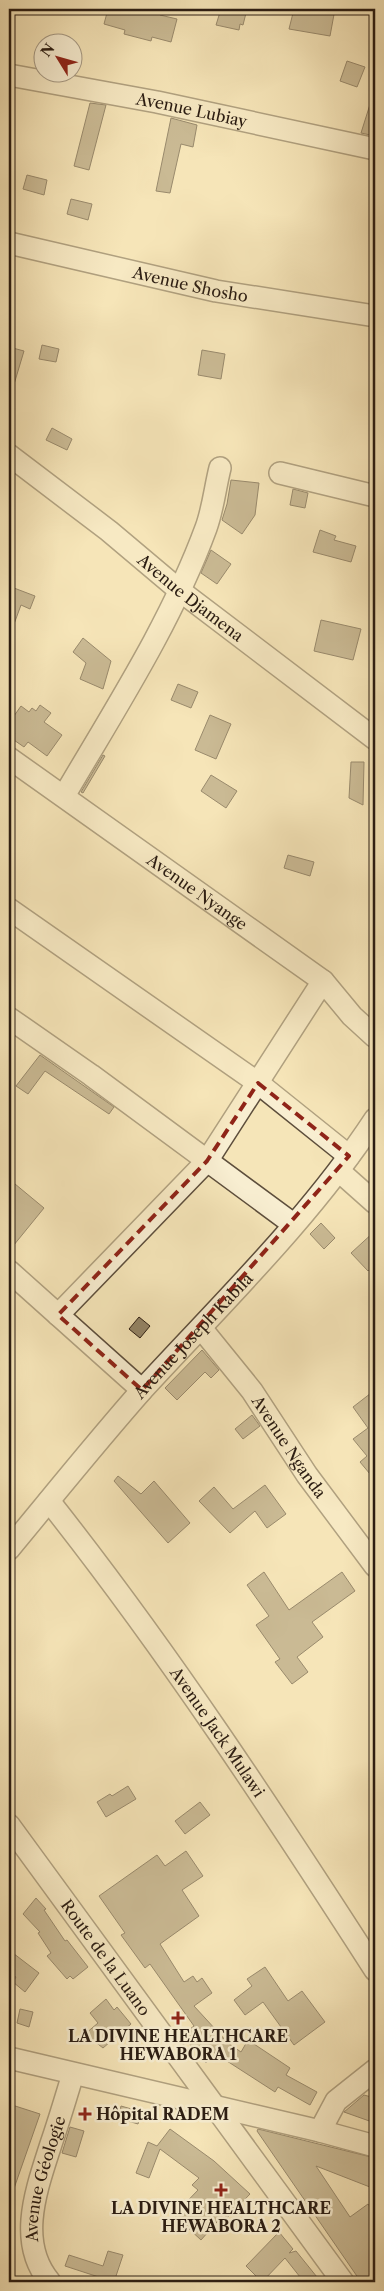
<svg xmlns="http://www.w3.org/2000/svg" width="384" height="2291" font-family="'Libre Caslon Text',serif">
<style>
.building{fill:#948568;stroke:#2a1c12}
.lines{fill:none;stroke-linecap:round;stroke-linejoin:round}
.minor-casing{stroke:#5d4e3c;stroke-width:24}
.minor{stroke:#f8eed1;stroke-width:21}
.marked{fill:none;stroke:#8f2418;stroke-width:4;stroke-dasharray:10 6;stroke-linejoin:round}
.poi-dot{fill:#8f2418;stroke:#f8eed1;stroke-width:2}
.labels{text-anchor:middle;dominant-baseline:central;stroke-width:5;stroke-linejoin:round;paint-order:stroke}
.street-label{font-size:16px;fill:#2a1c12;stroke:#f8eed1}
.poi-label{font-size:16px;font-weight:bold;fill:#2a1c12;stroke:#f8eed1}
</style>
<rect width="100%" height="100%" fill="#f5e5b8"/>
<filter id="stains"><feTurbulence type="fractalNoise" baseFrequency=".004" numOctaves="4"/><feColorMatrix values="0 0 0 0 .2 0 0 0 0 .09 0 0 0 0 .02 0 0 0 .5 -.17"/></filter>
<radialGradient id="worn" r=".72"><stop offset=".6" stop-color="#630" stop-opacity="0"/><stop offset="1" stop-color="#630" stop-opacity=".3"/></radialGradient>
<path class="building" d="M108,9H161L160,15L177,19L171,42L152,37L151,41L124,34L125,30L104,24Z
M221,9H247L243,25L240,24L239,30L216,25Z
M294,9H335L330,36L289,29Z
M347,61L365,67L357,87L340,81Z
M372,98L375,99V136L361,133Z
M90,103L106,105L89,170L74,166Z
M171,118L197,125L193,147L181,144L170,193L156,191Z
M27,175L47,180L44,195L23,189Z
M71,199L92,204L88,220L67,214Z
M42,345L59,349L56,362L39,359Z
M9,347L24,351L12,391H9Z
M202,350L225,354L221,379L198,375Z
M52,428L72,439L67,450L46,440Z
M231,480L259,483L255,515L242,534L222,520L227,504Z
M293,489L308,493L305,508L290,505Z
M320,530L336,536L334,540L356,546L351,562L313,552Z
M211,550L231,564L217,584L201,573Z
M14,588L35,596L30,609L21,605L10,635L9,602Z
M321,620L361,629L353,660L314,651Z
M83,638L111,661L103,689L80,679L86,663L73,652Z
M178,684L198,692L191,708L171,700Z
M40,705L51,713L44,722L62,735L47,756L28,742L24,747L11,738L15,733L9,728V723L21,706L29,712L32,708L36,711Z
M210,715L231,724L216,759L195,750Z
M103,755L105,756L83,793L81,792Z
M351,762H364L363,805L349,798Z
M211,775L237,791L226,808L201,791Z
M288,855L314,862L310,876L284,868Z
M40,1055L114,1107L109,1114L45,1071L28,1094L16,1086Z
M9,1179L44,1208L9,1251Z
M321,1223L335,1238L324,1249L310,1234Z
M375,1231V1264L368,1271L351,1253Z
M139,1317L150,1326L140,1338L129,1329Z
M202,1350L219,1370L211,1378L205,1372L177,1400L165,1388Z
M375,1390V1480L360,1462L367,1456L353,1439L368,1428L353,1407Z
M252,1415L260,1426L243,1439L235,1429Z
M118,1476L141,1494L154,1481L190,1523L168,1543L114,1481Z
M265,1485L286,1514L267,1528L255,1511L230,1533L199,1501L214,1487L233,1509Z
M264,1572L289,1610L342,1572L355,1591L312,1622L323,1637L297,1657L308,1672L292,1684L275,1662L280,1659L256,1625L269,1616L247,1585Z
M128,1786L136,1799L106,1817L97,1802L110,1794L112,1796Z
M200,1802L210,1815L185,1834L175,1821Z
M186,1851L203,1876L182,1890L199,1916L160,1944L184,1982L193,1976L197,1982L202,1978L212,1993L194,2006L228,2043L241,2052L248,2040L290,2068L286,2075L317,2092L310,2105L278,2087L275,2092L213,2052L206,2063L182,2035L194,2026L150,1964L145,1968L121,1935L125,1933L99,1896L157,1855L165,1866Z
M36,1898L46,1909L44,1910L65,1941L67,1940L88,1967L73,1979L70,1976L67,1979L47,1956L51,1953L38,1933L40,1932L23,1914Z
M9,1950L39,1973L25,1992L13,1982L16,1977L9,1972Z
M265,1967L288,2001L302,1991L325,2022L294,2045L263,2002L245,2015L234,2000L252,1986L247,1979Z
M106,1999L114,2010L117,2007L131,2024L103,2048L85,2034L98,2023L90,2013Z
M20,2009L33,2012L29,2027L17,2023Z
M364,2095L375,2098V2123L344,2112Z
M9,2104L40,2114L11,2197H9Z
M121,2106L142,2112L138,2124L118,2118Z
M70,2127L84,2131L76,2157L62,2153Z
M170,2129L214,2161L250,2194L227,2218L224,2214L201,2240L174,2215L198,2190L192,2185L199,2178L160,2149L149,2178L136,2173L148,2142L157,2146Z
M258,2129L375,2158V2189L316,2166L350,2217L368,2204L375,2214V2282H361L257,2131Z
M279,2232L293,2249L289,2253L296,2251L321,2282H304L285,2258L262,2282L246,2266Z
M108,2251L123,2255L114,2282L65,2266L69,2255L103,2266Z"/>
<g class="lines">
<g class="minor-casing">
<g id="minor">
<path id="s1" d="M9,75L157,102L375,149"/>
<path id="s2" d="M9,243L216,291L375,316"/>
<path id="s3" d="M9,455L109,531L179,590L375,739"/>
<path d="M280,473L375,496"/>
<path id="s4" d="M9,758L323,981L352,1016L375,1037"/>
<path d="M64,796C115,709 171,623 206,528C213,509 215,488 220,468"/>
<path d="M9,909L258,1083L349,1156"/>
<path d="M9,1018L91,1075L293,1224"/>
<path d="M339,1171L375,1203"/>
<path d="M9,1271L142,1390"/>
<path d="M58,1315L207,1161L323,981"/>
<path id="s5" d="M201,1328L252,1391L307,1475L375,1566"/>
<path id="s6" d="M49,1501C167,1650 272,1810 375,1970"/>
<path id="s7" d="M9,1549C53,1496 97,1441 143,1389C223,1302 310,1218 375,1119"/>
<path id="s8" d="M9,1825L343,2282"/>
<path d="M9,2058L320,2131L375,2146"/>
<path d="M320,2131L336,2101L375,2070"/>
<path id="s9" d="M50,2282C16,2242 37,2188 51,2144C59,2121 66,2097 73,2074"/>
</g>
</g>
<use href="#minor" class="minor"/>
</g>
<path d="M0 0H384V2291H0ZM258,1083L349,1156L142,1390L58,1315L207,1161Z" fill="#f5e5b8" fill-opacity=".55" fill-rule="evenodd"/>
<path class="marked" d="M258,1083L349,1156L142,1390L58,1315L207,1161Z"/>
<g class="poi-dot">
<path d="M175.5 2010.5h5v5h5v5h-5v5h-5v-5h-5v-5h5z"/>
<path d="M82.5 2106.5h5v5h5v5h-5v5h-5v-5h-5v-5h5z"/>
<path d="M218.5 2182.5h5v5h5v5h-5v5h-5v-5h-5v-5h5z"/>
</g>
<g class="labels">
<g class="street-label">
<text stroke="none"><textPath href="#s1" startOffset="186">Avenue Lubiay</textPath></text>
<text stroke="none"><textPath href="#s2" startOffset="186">Avenue Shosho</textPath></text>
<text stroke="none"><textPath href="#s3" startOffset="231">Avenue Djamena</textPath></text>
<text stroke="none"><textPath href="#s4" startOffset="231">Avenue Nyange</textPath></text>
<text stroke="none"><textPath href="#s7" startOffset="282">Avenue Joseph Kabila</textPath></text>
<text stroke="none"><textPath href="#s5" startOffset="148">Avenue Nganda</textPath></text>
<text stroke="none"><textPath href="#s6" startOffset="286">Avenue Jack Mulawi</textPath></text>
<text stroke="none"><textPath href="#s8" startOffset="164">Route de la Luano</textPath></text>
<text stroke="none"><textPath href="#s9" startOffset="109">Avenue Géologie</textPath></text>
</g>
<g class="poi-label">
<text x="178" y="2036">LA DIVINE HEALTHCARE<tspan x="178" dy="18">HEWABORA 1</tspan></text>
<text x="96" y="2114" text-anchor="start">Hôpital RADEM</text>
<text x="221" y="2208">LA DIVINE HEALTHCARE<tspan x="221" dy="18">HEWABORA 2</tspan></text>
</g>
</g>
<rect width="384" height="2291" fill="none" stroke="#f5e5b8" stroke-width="30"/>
<rect x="10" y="10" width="364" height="2271" fill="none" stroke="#2a1c12" stroke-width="2.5"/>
<rect x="15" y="15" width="354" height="2261" fill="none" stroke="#2a1c12"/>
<g transform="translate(58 58) rotate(307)"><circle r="24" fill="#f8eed1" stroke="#a69a85"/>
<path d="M0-4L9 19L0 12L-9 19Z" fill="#8f2418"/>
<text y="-8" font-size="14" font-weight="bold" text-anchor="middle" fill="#2a1c12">N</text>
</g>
<rect width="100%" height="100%" filter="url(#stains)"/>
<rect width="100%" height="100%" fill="url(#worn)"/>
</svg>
